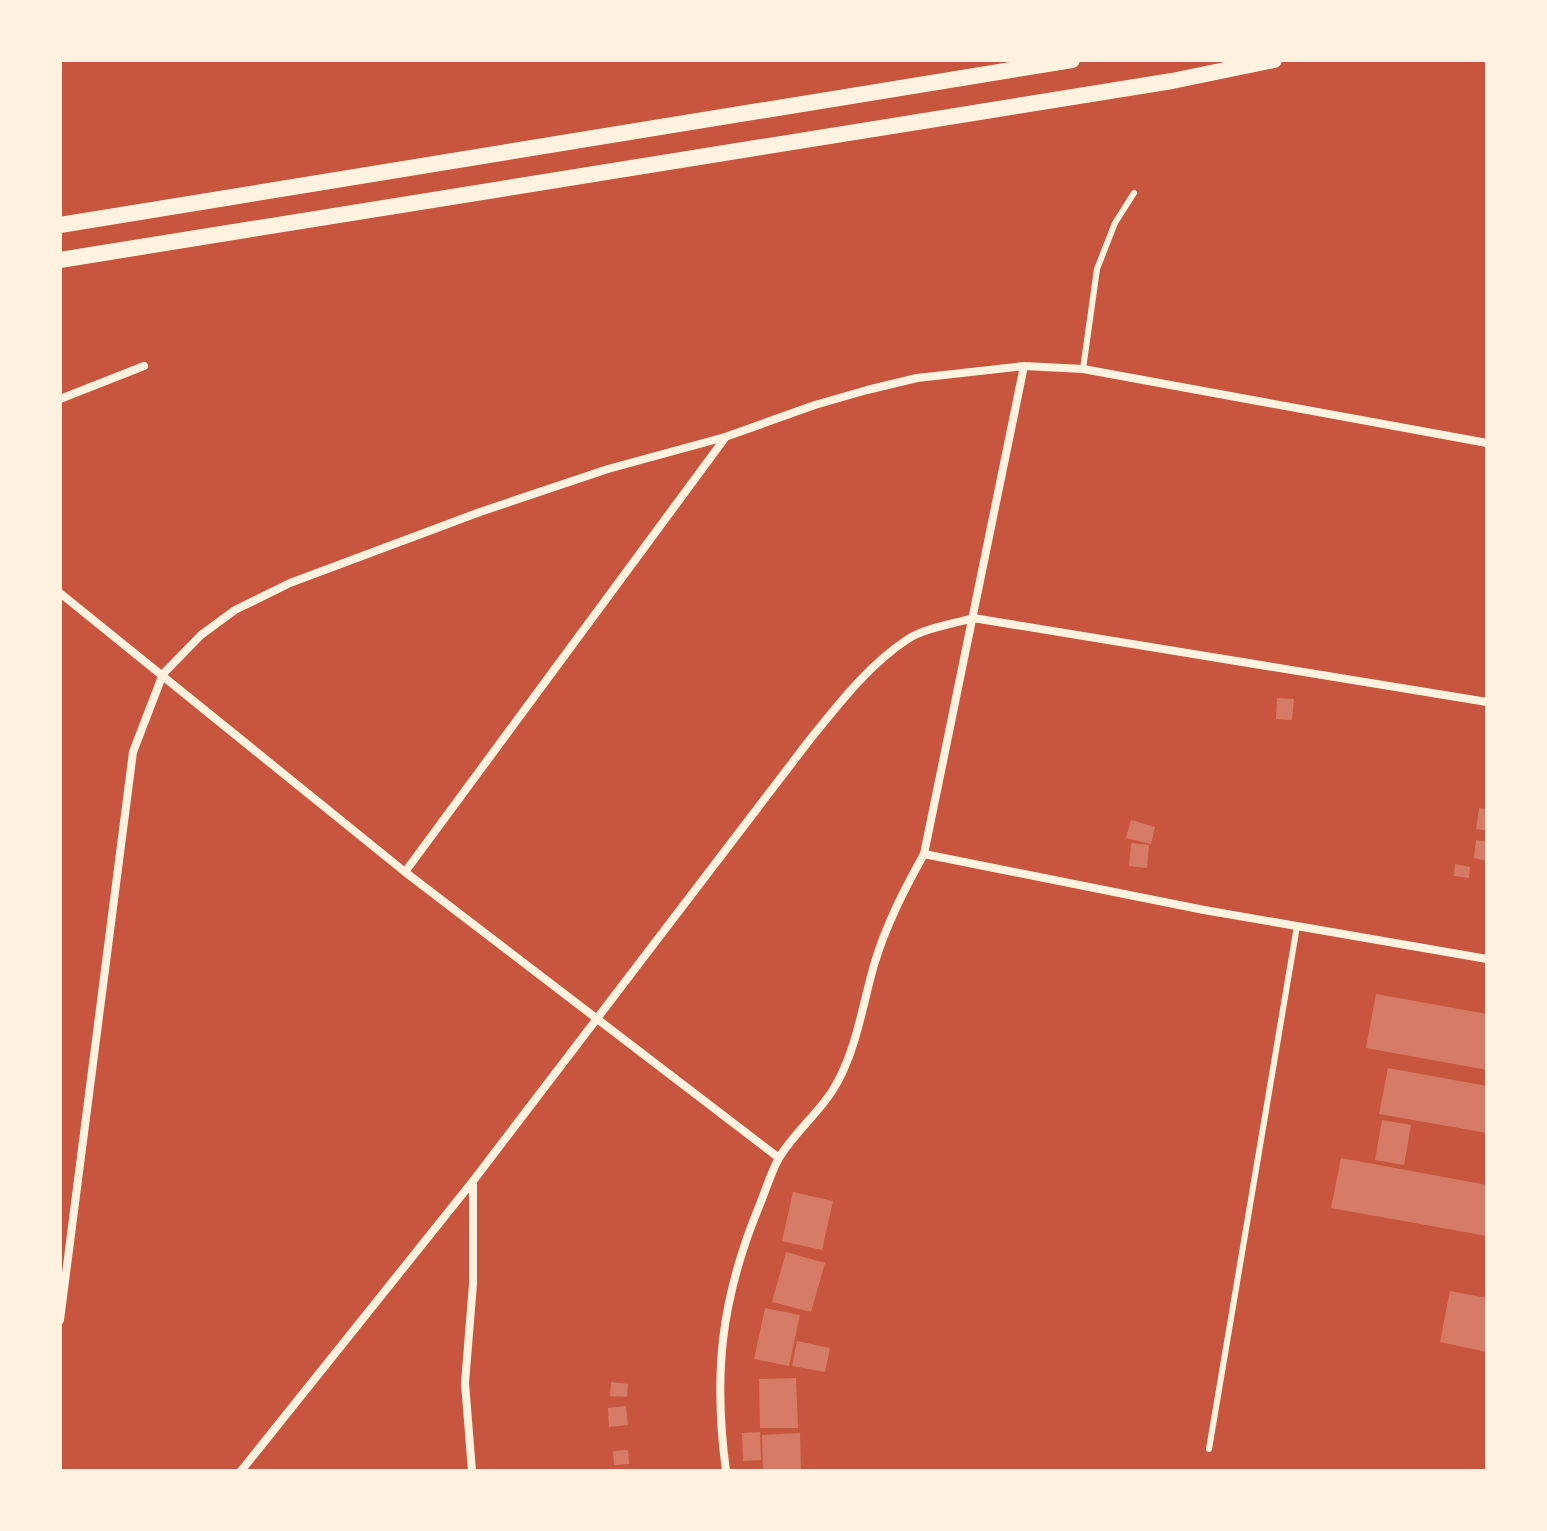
<svg xmlns="http://www.w3.org/2000/svg" width="1547" height="1531" font-family="Arial,sans-serif">
<style>
.building{fill:#d67c66}
.lines{fill:none;stroke-linecap:round;stroke-linejoin:round}
.service{stroke:#fff3e0;stroke-width:6}
.minor{stroke:#fff3e0;stroke-width:8}
.secondary{stroke:#fff3e0;stroke-width:16}
</style>
<rect width="100%" height="100%" fill="#c8553d"/>
<path class="building" d="M1277,698L1294,699L1292,720L1276,719Z
M1479,808L1487,809V831L1476,829Z
M1131,820L1155,827L1151,844L1126,838Z
M1476,840L1487,842V861L1474,858Z
M1131,843L1149,845L1147,868L1129,866Z
M1455,864L1470,867L1469,878L1454,876Z
M1376,994L1487,1014V1070L1366,1048Z
M1388,1068L1487,1086V1133L1379,1114Z
M1382,1120L1411,1125L1404,1165L1375,1160Z
M1341,1158L1487,1185V1236L1331,1208Z
M793,1192L833,1201L822,1250L782,1241Z
M786,1252L825,1263L811,1312L772,1302Z
M1450,1291L1487,1298V1352L1440,1342Z
M765,1308L800,1315L789,1366L754,1359Z
M797,1341L830,1348L825,1372L792,1366Z
M796,1378L798,1428H760L759,1379Z
M611,1382L628,1384L627,1397L610,1396Z
M626,1406L628,1425L609,1427L608,1408Z
M760,1432L761,1460L743,1461L742,1433Z
M800,1433L801,1471H763L762,1435Z
M628,1450L629,1464L614,1465L613,1451Z"/>
<g class="lines">
<path class="service" d="M1083,369L1097,269L1115,223L1134,193
M1209,1449L1297,926"/>
<path class="minor" d="M60,399L144,366
M60,593L405,872L779,1158
M924,854L1204,910L1487,959
M405,872L725,438
M60,1320L133,752L163,674L201,635L235,610L290,583L480,512L608,469L725,437L815,405L867,390L917,378L1024,366L1083,369L1487,443
M241,1471L473,1181L808,742C838,705 868,665 908,639C925,628 953,624 973,618L1487,702
M472,1471L465,1383L473,1284V1181
M726,1471C713,1374 721,1300 758,1209C765,1193 770,1174 779,1158C795,1131 823,1110 838,1081C857,1046 863,1003 874,965C886,925 904,890 924,854L1024,366"/>
<path class="secondary" d="M60,225L1072,60
M60,260L1172,81L1274,60"/>
</g>
<rect width="1547" height="1531" fill="none" stroke="#fff3e0" stroke-width="124"/>
</svg>
